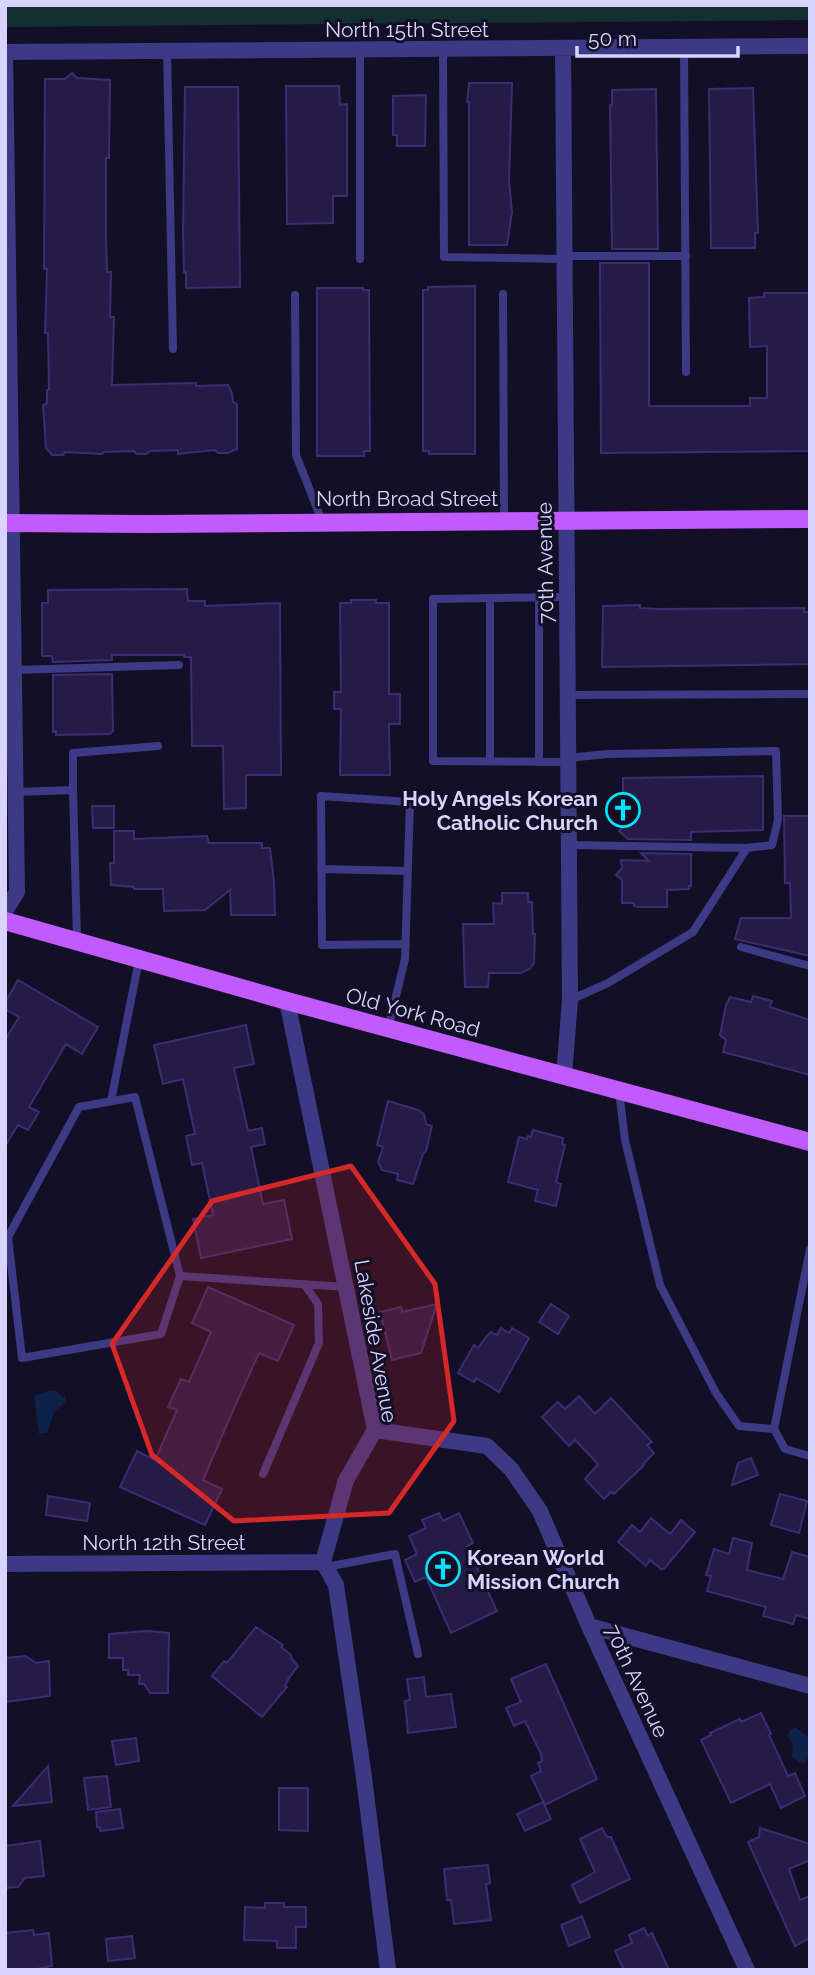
<svg xmlns="http://www.w3.org/2000/svg" width="815" height="1975" font-family="Raleway,sans-serif">
<style>
.green{fill:#12302f}
.water{fill:#0c2248}
.building{fill:#241b47;stroke:#3b2d73;stroke-width:2}
.lines{fill:none;stroke-linecap:round;stroke-linejoin:round}
.lane{stroke:#3d3a85;stroke-width:8}
.street{stroke:#3d3a85;stroke-width:16}
.primary{stroke:#c25bff;stroke-width:18}
.marked{fill:#d62828;fill-opacity:0.2;stroke:#d62828;stroke-width:5;stroke-linejoin:round}
.labels{text-anchor:middle;dominant-baseline:central;stroke-width:6;stroke-linejoin:round;paint-order:stroke}
.street-label{font-size:21px;fill:#d9d4ff;stroke:#130f26}
.poi-label{font-size:21px;font-weight:bold;fill:#d9d4ff;stroke:#130f26;text-anchor:end}
</style>
<rect width="100%" height="100%" fill="#130f26"/>
<path class="green" d="M5,5H810V20L5,27Z"/>
<path class="water" d="M51,1390L56,1391L62,1397L65,1396L66,1402L54,1412L47,1433L39,1434L34,1396Z
M795,1727L810,1738V1755L804,1763H800L792,1756L793,1745L788,1737L789,1732Z"/>
<path class="building" d="M72,73L77,78L110,80L109,158H106V235L107,272H111L110,317H114L112,385L196,383V386L228,385L232,393L233,402L237,404V449L228,453H218L215,450L178,454V450L150,451L146,454H137L134,451L104,452L102,454L65,452L63,455H52L46,448L43,405L47,403V390H49L48,333H45L47,269H44L45,79H65Z
M469,83H512L509,181L512,212L507,245H469V102H467Z
M286,86H339L340,105L347,104V196H333V223L287,224Z
M185,87H238L240,287L186,288V272H184L183,231Z
M753,88L758,233H755V248H711L709,89Z
M656,89L658,249H612L610,105L612,106V90Z
M426,95L425,146H397V135H393V96Z
M600,263H649V406H750V398H767V346L750,347L749,298L764,297V293H810V451L601,453Z
M475,286V454H429V451H423V290H428V287Z
M317,288H363V290H369L370,451H364V456H317Z
M187,589L188,601H205V606L280,603L281,775H246V808L224,809L223,746H192L191,657H184V655H112V660L53,662L52,656H42V603H48V590Z
M351,600H376V603H389V694H400V724H389L390,775H340L341,709H334V692H341L340,603H351Z
M640,605V608L659,609L804,608V612H810V664L602,667L603,606Z
M112,674L113,731L110,734L56,735V731L53,732V675Z
M763,776V830L691,832V840L628,839L619,831L623,827V778Z
M92,806H114V828H93Z
M784,816H810V956L735,939L741,918H791L790,883H785Z
M114,831H134V839L207,836L209,843H262V848H270L274,882L275,915H231L230,890L205,910L164,911L163,889H134V887L111,885L110,863H114Z
M641,853L691,854V886H689V889L667,890V907H638L634,906V903H622V880L616,875L622,868L621,860L649,861Z
M502,893H528V902H532L533,934H535L534,963L530,969L520,973H489L488,987H465L463,924H494L493,903L502,904Z
M18,980L98,1027L82,1054L66,1044L29,1107L39,1112L28,1130L18,1125L5,1146V1040L19,1017L5,1009V1003Z
M753,996L772,1001L770,1007L810,1020V1075L723,1052L726,1040L720,1035L726,1005L730,997L751,1002Z
M246,1025L254,1064L234,1068L248,1131L262,1128L265,1144L251,1147L263,1204L284,1200L292,1239L201,1258L193,1219L213,1215L202,1163L192,1165L186,1136L195,1134L183,1079L163,1084L154,1045Z
M388,1101L418,1110L424,1114L426,1124L432,1126L426,1151L423,1154L413,1184L397,1180L398,1174L382,1170L378,1162L383,1147L377,1145Z
M533,1130L563,1138L562,1144L565,1145L556,1182L561,1184L556,1206L535,1201L538,1190L508,1182L519,1137L527,1139L528,1136L531,1137Z
M208,1287L294,1325L278,1361L259,1353L232,1413L203,1480L222,1489L205,1525L120,1487L137,1451L155,1460L177,1410L168,1407L181,1379L189,1382L211,1332L192,1323Z
M437,1304L421,1353L392,1360L380,1312L401,1307L402,1312Z
M551,1304L569,1316L558,1334L539,1322Z
M501,1328L509,1333L512,1328L529,1338L499,1392L476,1378L474,1382L458,1373L474,1345L478,1348L486,1337L491,1332L497,1335Z
M579,1396L595,1414L611,1398L652,1442L647,1445L654,1453L643,1464L644,1465L614,1494L611,1492L604,1499L585,1479L598,1464L575,1440L569,1446L542,1417L558,1402L565,1409Z
M751,1458L758,1475L732,1485L738,1463Z
M780,1494L807,1501L799,1533L771,1525Z
M48,1496L90,1503L87,1521L46,1515Z
M439,1513L443,1521L459,1513L473,1543L467,1546L497,1611L451,1633L426,1577L415,1582L405,1560L417,1554L409,1536L426,1528L422,1520Z
M651,1518L670,1534L681,1520L695,1532L664,1569H661L650,1560L646,1566L618,1542L632,1525L640,1532Z
M733,1538L752,1543L747,1570L783,1579L792,1552L810,1557V1619L796,1615L793,1624L763,1616L766,1607L707,1591L711,1576L706,1575L714,1549L729,1554Z
M256,1627L283,1645L281,1647L291,1655L292,1659L298,1666L289,1678L285,1685L287,1687L262,1717L212,1676L224,1661L227,1663Z
M148,1631L169,1633L168,1693H150L144,1684H139L140,1675H128V1670H123V1658H109V1634Z
M26,1656L36,1663L49,1661L50,1696L5,1702V1658Z
M546,1664L597,1779L545,1805L531,1776L541,1771L538,1763L542,1761L541,1754L525,1721L514,1726L506,1708L521,1702L511,1679Z
M424,1677L426,1697L451,1694L456,1727L408,1733L405,1701L410,1700L407,1679Z
M761,1713L771,1734L769,1735L788,1776L795,1773L805,1796L781,1808L770,1784L731,1803L701,1740L711,1735L710,1733L740,1719L741,1722Z
M136,1738L139,1761L116,1765L112,1741Z
M48,1766L52,1802L13,1806Z
M107,1776L111,1807L88,1810L84,1778Z
M279,1788H308V1831L279,1830Z
M543,1802L551,1819L525,1831L517,1814Z
M120,1809L123,1828L100,1831V1827H97L96,1812Z
M602,1828L607,1837H611L630,1879L580,1903L572,1885L595,1872L580,1839Z
M760,1828L810,1844V1860L789,1869L800,1900L810,1896V1938L795,1946L748,1842L759,1837Z
M40,1841L44,1876L25,1878L18,1887L5,1888V1846Z
M488,1865L490,1883L486,1884L491,1920L454,1924L451,1900H447L444,1869Z
M265,1903H284V1907H306V1927H296V1948H277V1941L244,1940L245,1907L265,1908Z
M582,1916L590,1937L569,1946L561,1925Z
M644,1928L648,1936L652,1933L669,1970H624L615,1951L632,1943L629,1935Z
M33,1930L34,1935L49,1933L52,1966L31,1970H5V1933Z
M132,1936L135,1958L108,1961L106,1939Z"/>
<g class="lines">
<path class="lane" d="M684,48L686,372
M443,49L444,257L564,259
M360,50V259
M167,51L173,349
M564,256H686
M503,294L504,521
M295,295L296,455L322,521
M539,597V762
M566,597L433,599V761L569,762
M490,598V761
M14,670L179,665
M568,695L810,694
M568,758L607,754L776,751L778,820L772,845L747,848L693,932L608,983L570,1000
M73,790V753L158,746
M16,792L73,790L77,940
M570,845L747,848
M321,869L408,871
M741,947L810,966
M388,1029L405,959L410,802L321,796L322,945L406,944
M619,1091L625,1140L660,1285L716,1393L739,1426L774,1429L810,1249
M111,1101L139,960
M5,1236L8,1237L79,1107L135,1097L180,1276L346,1287
M8,1237L22,1358L161,1334L180,1276
M774,1429L785,1449L810,1456
M263,1474L319,1343L318,1304L304,1284
M326,1567L395,1554L418,1654"/>
<path class="street" d="M563,48L570,1000L564,1076
M5,911L17,892L5,52L810,46
M287,1001L375,1430L346,1480L323,1562L336,1585L363,1770L388,1970
M375,1430L487,1446L511,1469L540,1511L589,1626L747,1970
M5,1564L323,1562
M589,1626L810,1686"/>
<path class="primary" d="M5,523L148,524L810,519
M5,921L287,1001L810,1142"/>
</g>
<path class="marked" d="M351,1166L435,1284L454,1421L389,1513L234,1521L152,1455L112,1344L212,1201Z"/>
<defs>
<g id="church-ring" transform="scale(1.75)"><circle r="9.5" fill="#130f26" stroke="#00e5ff" stroke-width="1.5"/><path d="M-1.2-6h2.4v3.5h3.3v2.4h-3.3V6h-2.4V-.1h-3.3v-2.4h3.3Z" fill="#00e5ff"/></g>
</defs>
<g fill-rule="evenodd">
<use href="#church-ring" x="623" y="810"/>
<use href="#church-ring" x="443" y="1569"/>
</g>
<g class="labels">
<g class="street-label">
<text x="407" y="29">North 15th Street</text>
<text x="407" y="498">North Broad Street</text>
<text transform="translate(545 563) rotate(-91)">70th Avenue</text>
<text transform="translate(413 1012) rotate(15)">Old York Road</text>
<text transform="translate(376 1341) rotate(80)">Lakeside Avenue</text>
<text x="164" y="1542">North 12th Street</text>
<text transform="translate(637 1681) rotate(65)">70th Avenue</text>
</g>
<g class="poi-label">
<text x="598" y="798">Holy Angels Korean<tspan x="598" dy="24">Catholic Church</tspan></text>
<text x="467" y="1557" text-anchor="start">Korean World<tspan x="467" dy="24">Mission Church</tspan></text>
</g>
</g>
<rect width="815" height="1975" fill="none" stroke="#d9d4ff" stroke-width="14"/>
<path d="M577 46v10h161v-10" fill="none" stroke="#d9d4ff" stroke-width="3.5"/>
<text x="588" y="46" font-size="21" fill="#d9d4ff" stroke="#130f26" stroke-width="5" paint-order="stroke">50 m</text>
</svg>
